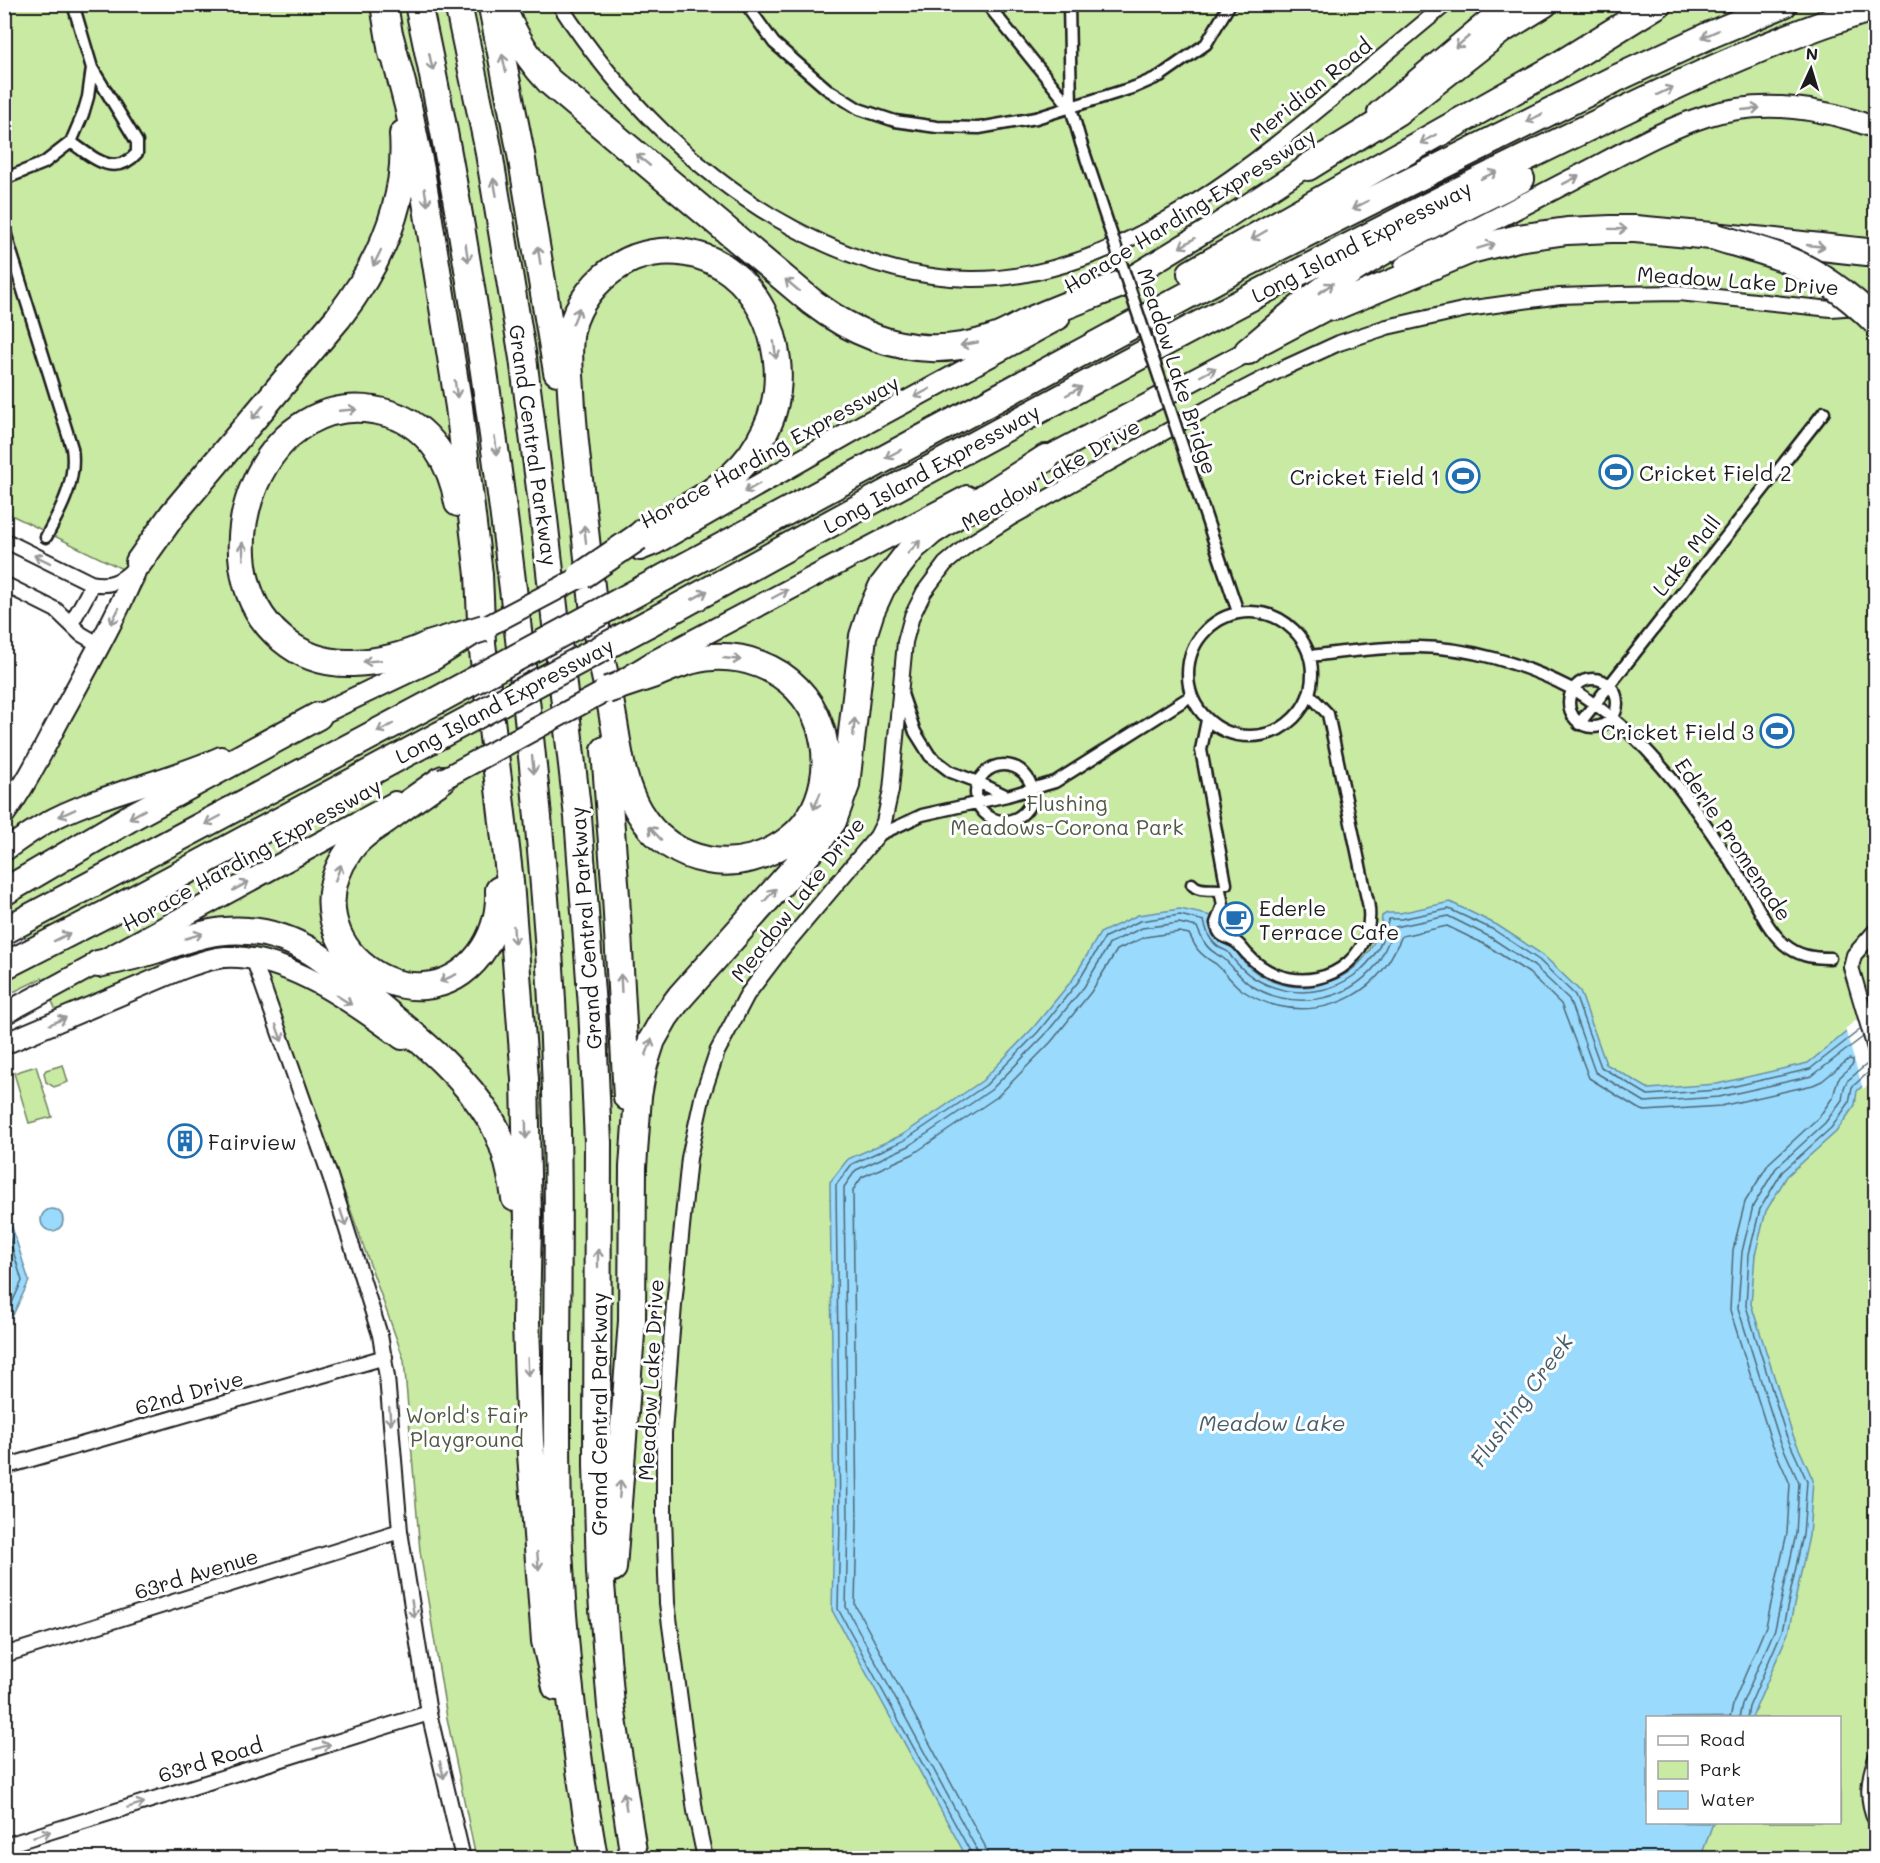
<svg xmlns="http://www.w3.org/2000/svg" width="1880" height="1863" font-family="Mali,sans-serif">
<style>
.green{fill:#c8eaa3;stroke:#728360;stroke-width:1.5;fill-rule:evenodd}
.water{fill:#9adafc;stroke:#688ea2;stroke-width:1.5}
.pier{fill:#fff}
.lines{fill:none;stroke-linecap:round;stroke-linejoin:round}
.shore{stroke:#4e6876;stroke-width:1.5}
.pedestrian-casing{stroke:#1c1c1c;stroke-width:15}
.minor-casing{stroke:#1c1c1c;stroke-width:18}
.secondary-casing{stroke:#1c1c1c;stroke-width:24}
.motorway-casing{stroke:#1c1c1c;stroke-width:30}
.pedestrian{stroke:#fff;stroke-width:10}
.minor{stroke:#fff;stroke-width:14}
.secondary{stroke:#fff;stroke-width:20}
.motorway{stroke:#fff;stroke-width:26}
.pedestrian-bridge-casing{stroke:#1c1c1c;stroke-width:15;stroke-linecap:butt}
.secondary-bridge-casing{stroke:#1c1c1c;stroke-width:24;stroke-linecap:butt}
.motorway-bridge-casing{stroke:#1c1c1c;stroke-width:30;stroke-linecap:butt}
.pedestrian-bridge{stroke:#fff;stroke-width:10}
.secondary-bridge{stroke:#fff;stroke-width:20}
.motorway-bridge{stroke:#fff;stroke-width:26}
.oneway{stroke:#999}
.labels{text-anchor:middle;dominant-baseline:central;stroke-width:6;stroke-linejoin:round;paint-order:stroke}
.street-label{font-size:21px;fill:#1c1c1c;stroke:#fff}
.poi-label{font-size:21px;fill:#1c1c1c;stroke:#fff;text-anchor:start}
.park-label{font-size:21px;fill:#505a44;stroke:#fff}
.water-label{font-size:22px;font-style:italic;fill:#485e6a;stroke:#fff}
</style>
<rect width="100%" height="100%" fill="#fff"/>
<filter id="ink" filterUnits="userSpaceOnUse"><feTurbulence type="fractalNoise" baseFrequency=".0167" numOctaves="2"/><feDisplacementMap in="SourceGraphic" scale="12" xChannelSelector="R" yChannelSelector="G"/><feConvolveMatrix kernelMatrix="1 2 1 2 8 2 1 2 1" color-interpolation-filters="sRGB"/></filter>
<g filter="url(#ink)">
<path class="green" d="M5,5H1875V1858H476L447,1718L420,1551L404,1360L261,958L157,979L60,1020L42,978L5,996V981L37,965L10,903L5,906V827L15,814L145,580L5,512ZM1648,1718H1840V1822H1648Z
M63,1065L68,1082L54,1087L46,1082L44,1073L46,1070Z
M36,1066L52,1117L29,1123L14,1073Z"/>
<path class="water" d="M1450,902L1497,925L1543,955L1580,991L1606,1064L1649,1089L1717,1084L1808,1063L1875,1009V1074L1857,1091L1855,1105L1836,1132L1787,1176L1766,1211L1755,1255L1751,1304L1792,1433L1813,1480L1809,1536L1788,1633L1752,1717L1648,1718V1822L1713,1823L1703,1851L1716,1856L1715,1858H967L832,1610L834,1522L830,1182L848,1159L902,1135L982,1081L1033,1028L1073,979L1100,933L1138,915L1180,909L1212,916C1211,927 1214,938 1225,944C1228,946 1230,945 1233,948C1237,952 1240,958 1244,962C1253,972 1267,980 1280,984C1316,994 1358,977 1374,942C1378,934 1382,925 1382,916L1387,913H1400Z
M41 1220a11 11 0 1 1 22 0a11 11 0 1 1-22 0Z
M12,1227L29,1281L13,1315L4,1311L5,1230Z"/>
<path class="pier" d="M1873,1007L1876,1016V1078L1863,1089L1845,1029Z"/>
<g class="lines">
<path class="shore" d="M4,1235L9,1237L22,1281L11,1305L4,1306
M1739,1718L1742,1704L1775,1629L1796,1534L1799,1483L1779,1438L1738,1308L1742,1252L1753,1206L1776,1168L1825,1123L1842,1100L1844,1088L1847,1081L1866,1065L1876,1062
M1747,1718L1749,1707L1782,1631L1803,1535L1807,1481L1786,1435L1746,1306L1749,1254L1760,1209L1782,1172L1831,1128L1849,1103L1852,1087L1870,1071L1876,1070
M972,1858L971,1853L838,1609L840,1522L836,1185L852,1164L905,1140L986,1085L1038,1032L1078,982L1105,937L1140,921L1180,915L1204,921C1207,932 1209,941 1220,948C1222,949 1226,950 1228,952C1230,954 1231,957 1233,959C1239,966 1246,973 1254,978C1296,1004 1352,993 1378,949C1383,940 1385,929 1389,919H1401L1449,909L1494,930L1539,960L1575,995L1601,1067L1648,1095L1718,1090L1810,1069L1861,1029
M979,1858L977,1850L846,1607L848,1522L844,1187L856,1170L909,1146L991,1090L1044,1036L1084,987L1110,943L1142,928L1179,923L1197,927C1201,937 1205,947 1215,953C1217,955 1220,956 1223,958C1232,965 1238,976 1249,984C1290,1011 1346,1004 1377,964C1385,952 1389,939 1395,927L1448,916L1490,937L1534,966L1569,999L1595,1072L1645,1102L1719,1097L1812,1076L1863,1037
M988,1858L985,1846L855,1605L857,1522L853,1190L862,1177L913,1154L997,1097L1051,1042L1091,992L1117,950L1145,937L1179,932L1189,934C1192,939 1194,945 1198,950C1203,956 1209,960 1216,964C1225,972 1232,983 1242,990C1286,1021 1348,1013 1382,971C1391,960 1396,948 1402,936L1447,926L1486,945L1529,973L1561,1004L1589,1078L1637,1108L1645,1111L1721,1106L1813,1085L1822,1081L1849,1059L1853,1060V1064L1838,1079L1833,1097L1819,1117L1769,1163L1745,1202L1733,1250L1730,1310L1771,1441L1790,1484L1787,1533L1766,1626L1734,1701L1730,1718"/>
<g class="pedestrian-casing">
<path id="pedestrian" d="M746,4L774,43L827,89L859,109L895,121L937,127L979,128L1036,118L1135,87L1160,76L1206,44L1230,4
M987,4L1071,108
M1069,4L1071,108L1081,143
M71,142C91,156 114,179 137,153V142L92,68
M4,179L44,163L71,142L83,114L88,97L92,68L73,4
M4,229L72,448C77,481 61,509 46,537
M1223,568L1238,612
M1188 674a62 62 0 1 1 124 0a62 62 0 1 1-124 0Z
M1309,656C1344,652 1379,647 1414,647C1466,646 1524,664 1570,688C1580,693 1588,700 1597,706C1659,751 1701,816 1742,879C1755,900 1765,927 1784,944C1798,956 1812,958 1830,958
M1569 703a24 24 0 1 1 48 0a24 24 0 1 1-48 0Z
M901,691L915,732L930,756L951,772L978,782L1007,796
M1207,720L1201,750L1226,884
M1579,724L1824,412
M976 793a28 28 0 1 1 56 0a28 28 0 1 1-56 0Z
M877,836L922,815L1007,796L1055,782L1191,696
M1192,884C1198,892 1211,889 1220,890L1223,905L1216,923C1220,941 1227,935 1237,943C1241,946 1244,951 1247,954C1255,963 1265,970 1277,975C1331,994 1383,950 1366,894L1328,714L1309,694"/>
</g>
<g class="minor-casing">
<path id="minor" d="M559,4C618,95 699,178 795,229C849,258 908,278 970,279C1106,281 1234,180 1334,97C1371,66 1409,35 1446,4
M4,540L91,583C109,587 121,582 134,568
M4,584L56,610L81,634L100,645
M71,624L88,593L91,583
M4,782L21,790
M1876,930L1854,955L1851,967L1876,1052
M253,958L330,1176L380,1335L387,1377L400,1531L429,1713L463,1858
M4,1467L385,1357
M4,1655L400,1531
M1876,1758C1868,1780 1866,1799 1876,1821
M4,1846L429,1713
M705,1858L695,1811L667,1603L664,1516V1433L674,1305L689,1158L703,1094L717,1052L747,995L782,949L877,836L884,822L891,790L905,642L912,616L924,592L945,564L969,544L1009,519L1226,398L1282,369L1339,343L1387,327L1467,309L1560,296L1619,294L1679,293L1831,309L1857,307L1876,300"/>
</g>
<g class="secondary-casing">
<path id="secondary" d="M1378,112L1507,4
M1405,266C1460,237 1515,209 1571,180C1615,158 1659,131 1706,116C1762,99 1822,107 1876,128
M1108,291L1216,225L1319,158
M1034,464L1345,300
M640,550L655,544L865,424L1059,319
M654,661L967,496
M306,721L430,662
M4,815C29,781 46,743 66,707C92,659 119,612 139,562
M4,851C21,839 37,827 55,818C108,792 167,781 221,757
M4,1014L395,802
M4,1044L181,969C195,964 210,958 225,957C287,954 354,1004 402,1039"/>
</g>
<g class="motorway-casing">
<path id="motorway" d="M384,4L392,53
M418,4C461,200 490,398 514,597C533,752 549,907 555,1064C562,1226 553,1389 559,1551C564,1655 576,1757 594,1858
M458,4L488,147L523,358L544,519L578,817L592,1007L598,1142L597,1465L600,1572L611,1706L634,1858
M501,4C513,34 528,59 550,82L812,302C867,344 926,361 994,338C1007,334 1018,326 1031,320C1060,307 1091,296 1121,284
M493,12L521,154L557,372
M390,37L408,106L421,170L459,407L479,575L482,643L510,882L525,1079L528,1222L526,1323L530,1441L545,1641L556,1687
M1308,167L1397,112L1500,31L1544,4
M1191,273L1551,70L1658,4
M1334,307L1471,250L1518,238L1567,231L1611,229H1635L1766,241L1876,253
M1248,351C1274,329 1299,307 1327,287C1387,245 1455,212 1521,179
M638,537L646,530C683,509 725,490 751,455C761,440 770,424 774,407C790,344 755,263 686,253C664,249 639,253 620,265C596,279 577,304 571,330C567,351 570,371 571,391C573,432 578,472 583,513C589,561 592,610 601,657C605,677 610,697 613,717C619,750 621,782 639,812C671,866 741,878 791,838C811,822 822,798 825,772C831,705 781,654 713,657C692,658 674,666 655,674
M139,562L173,514L338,318C379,265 408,202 403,134
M645,588L1249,262L1615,79L1712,34L1784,4
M649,623C895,488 1141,352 1391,225C1463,188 1535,153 1608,118C1695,76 1783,35 1876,7
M428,645C403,657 380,662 353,663C327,664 302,656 282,639C192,564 264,375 390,414C429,426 452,464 458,503
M605,750L616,896L627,1097
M443,779C424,792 406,805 387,819C373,829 359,836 349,851C284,944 417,1037 480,954C494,935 500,914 499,890
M4,892L135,815L318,716
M4,931L436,701
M98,964C117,960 136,956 155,950C186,939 214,928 248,931C270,932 294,941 312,952C334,966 353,984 373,1001C415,1036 462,1072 491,1120C505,1143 511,1171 515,1198
M4,966L106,914L440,735
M613,1568L632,1321L633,1167L638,1096L643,1068L652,1040L665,1017L680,997L819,841L833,821L846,785L863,636L871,611L882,587L913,547L932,531L1046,458"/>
</g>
<use href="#pedestrian" class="pedestrian"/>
<use href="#minor" class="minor"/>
<use href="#secondary" class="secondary"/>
<use href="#motorway" class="motorway"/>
<g class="pedestrian-bridge-casing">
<path id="pedestrian-bridge" d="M1081,143L1223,568"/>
</g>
<g class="secondary-bridge-casing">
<path id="secondary-bridge" d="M430,662L484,628L592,571
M443,779L607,690L654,661"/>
</g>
<g class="motorway-bridge-casing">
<path id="motorway-bridge" d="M1716,237C1738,244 1761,250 1783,258C1818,272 1849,295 1876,322
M581,576L638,537
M428,645L484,628
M607,690L655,674
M436,701L645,588
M440,735L649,623"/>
</g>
<use href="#pedestrian-bridge" class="pedestrian-bridge"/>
<use href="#secondary-bridge" class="secondary-bridge"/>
<use href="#motorway-bridge" class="motorway-bridge"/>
</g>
<defs><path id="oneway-shaft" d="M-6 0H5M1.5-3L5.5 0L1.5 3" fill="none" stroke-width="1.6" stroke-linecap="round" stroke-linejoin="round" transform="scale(1.5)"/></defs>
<g class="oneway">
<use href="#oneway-shaft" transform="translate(1710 34) rotate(156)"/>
<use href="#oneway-shaft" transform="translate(1462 42) rotate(140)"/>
<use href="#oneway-shaft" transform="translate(431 62) rotate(78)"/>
<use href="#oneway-shaft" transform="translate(504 63) rotate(-102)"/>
<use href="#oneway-shaft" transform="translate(1665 91) rotate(-25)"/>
<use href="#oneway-shaft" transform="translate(1751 109) rotate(-6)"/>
<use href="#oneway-shaft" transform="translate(1534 118) rotate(154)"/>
<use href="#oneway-shaft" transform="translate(1428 139) rotate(150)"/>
<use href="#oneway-shaft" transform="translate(643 160) rotate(-140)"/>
<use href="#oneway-shaft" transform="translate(1489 175) rotate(-26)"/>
<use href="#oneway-shaft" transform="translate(1571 180) rotate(-27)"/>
<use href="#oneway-shaft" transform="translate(495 187) rotate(-100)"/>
<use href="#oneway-shaft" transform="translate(426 197) rotate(80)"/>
<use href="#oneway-shaft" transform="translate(1360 205) rotate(153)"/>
<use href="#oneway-shaft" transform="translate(1618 229) rotate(1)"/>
<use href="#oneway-shaft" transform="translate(1259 235) rotate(150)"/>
<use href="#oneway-shaft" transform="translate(1187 243) rotate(148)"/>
<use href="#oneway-shaft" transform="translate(1486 246) rotate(-17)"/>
<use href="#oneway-shaft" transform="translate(1816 246) rotate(6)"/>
<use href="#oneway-shaft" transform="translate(467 253) rotate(81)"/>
<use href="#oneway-shaft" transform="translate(539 255) rotate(-99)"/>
<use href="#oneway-shaft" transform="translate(377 258) rotate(116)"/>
<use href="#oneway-shaft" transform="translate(792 285) rotate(-140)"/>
<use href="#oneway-shaft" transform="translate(1326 288) rotate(-35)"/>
<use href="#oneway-shaft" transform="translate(576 316) rotate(-68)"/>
<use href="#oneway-shaft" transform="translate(969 344) rotate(170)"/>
<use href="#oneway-shaft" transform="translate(775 350) rotate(82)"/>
<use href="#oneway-shaft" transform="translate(1208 372) rotate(-28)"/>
<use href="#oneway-shaft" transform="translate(456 389) rotate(82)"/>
<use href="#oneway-shaft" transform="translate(1074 391) rotate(-28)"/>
<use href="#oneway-shaft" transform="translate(922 393) rotate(152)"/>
<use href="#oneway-shaft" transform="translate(348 410) rotate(-5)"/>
<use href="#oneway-shaft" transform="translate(258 412) rotate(130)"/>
<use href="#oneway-shaft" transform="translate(496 446) rotate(82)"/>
<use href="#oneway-shaft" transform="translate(893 454) rotate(152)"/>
<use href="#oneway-shaft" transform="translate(752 488) rotate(150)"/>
<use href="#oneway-shaft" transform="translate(585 534) rotate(-97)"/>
<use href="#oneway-shaft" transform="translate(914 547) rotate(-46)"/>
<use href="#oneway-shaft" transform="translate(243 551) rotate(-93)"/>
<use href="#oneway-shaft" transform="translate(42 559) rotate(-154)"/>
<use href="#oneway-shaft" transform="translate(780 594) rotate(-28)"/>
<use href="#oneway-shaft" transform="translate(700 595) rotate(-29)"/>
<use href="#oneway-shaft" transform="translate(115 616) rotate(117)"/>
<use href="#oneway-shaft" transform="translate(732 659) rotate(6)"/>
<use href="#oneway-shaft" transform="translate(372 661) rotate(175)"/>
<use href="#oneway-shaft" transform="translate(854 727) rotate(-85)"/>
<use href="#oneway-shaft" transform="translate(385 728) rotate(152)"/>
<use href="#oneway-shaft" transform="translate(533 765) rotate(84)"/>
<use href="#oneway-shaft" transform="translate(817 801) rotate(112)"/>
<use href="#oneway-shaft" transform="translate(67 813) rotate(156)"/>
<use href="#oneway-shaft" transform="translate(137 814) rotate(151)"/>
<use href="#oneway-shaft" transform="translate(213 820) rotate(152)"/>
<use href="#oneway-shaft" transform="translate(655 833) rotate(-133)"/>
<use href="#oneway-shaft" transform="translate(338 873) rotate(-70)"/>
<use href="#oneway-shaft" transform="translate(241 886) rotate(-29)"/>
<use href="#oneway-shaft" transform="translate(770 895) rotate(-48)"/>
<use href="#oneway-shaft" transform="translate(514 935) rotate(86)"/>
<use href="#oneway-shaft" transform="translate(194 936) rotate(-17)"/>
<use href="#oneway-shaft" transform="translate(62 937) rotate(-27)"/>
<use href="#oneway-shaft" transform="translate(448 978) rotate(156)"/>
<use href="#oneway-shaft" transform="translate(621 983) rotate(-93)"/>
<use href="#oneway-shaft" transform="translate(344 1000) rotate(32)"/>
<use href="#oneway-shaft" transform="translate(58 1021) rotate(-23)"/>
<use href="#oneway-shaft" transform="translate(279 1033) rotate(70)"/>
<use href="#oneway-shaft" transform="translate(649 1047) rotate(-70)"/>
<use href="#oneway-shaft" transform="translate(526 1130) rotate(89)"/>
<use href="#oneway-shaft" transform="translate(343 1218) rotate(72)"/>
<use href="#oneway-shaft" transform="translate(598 1258) rotate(-90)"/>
<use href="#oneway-shaft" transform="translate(528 1367) rotate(88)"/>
<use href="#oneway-shaft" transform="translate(390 1416) rotate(85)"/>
<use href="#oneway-shaft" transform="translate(620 1489) rotate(-85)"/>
<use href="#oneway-shaft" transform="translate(538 1561) rotate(85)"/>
<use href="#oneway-shaft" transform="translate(413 1609) rotate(81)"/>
<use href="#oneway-shaft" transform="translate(322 1747) rotate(-17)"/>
<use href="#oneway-shaft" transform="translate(442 1770) rotate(76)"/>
<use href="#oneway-shaft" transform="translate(625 1801) rotate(-99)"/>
<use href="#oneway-shaft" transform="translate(136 1805) rotate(-17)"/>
<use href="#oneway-shaft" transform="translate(42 1834) rotate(-17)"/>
</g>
</g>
<defs>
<g id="stadium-ring" transform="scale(1.725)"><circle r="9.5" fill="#fff" stroke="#1f6fb2" stroke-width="1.5"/><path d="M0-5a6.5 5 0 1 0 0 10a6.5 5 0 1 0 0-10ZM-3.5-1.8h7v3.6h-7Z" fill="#1f6fb2"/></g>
<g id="cafe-ring" transform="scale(1.725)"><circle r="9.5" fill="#fff" stroke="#1f6fb2" stroke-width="1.5"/><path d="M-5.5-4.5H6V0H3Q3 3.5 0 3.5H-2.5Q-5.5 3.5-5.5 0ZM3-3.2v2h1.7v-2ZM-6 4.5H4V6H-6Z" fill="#1f6fb2"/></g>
<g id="building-ring" transform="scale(1.725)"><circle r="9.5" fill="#fff" stroke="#1f6fb2" stroke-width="1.5"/><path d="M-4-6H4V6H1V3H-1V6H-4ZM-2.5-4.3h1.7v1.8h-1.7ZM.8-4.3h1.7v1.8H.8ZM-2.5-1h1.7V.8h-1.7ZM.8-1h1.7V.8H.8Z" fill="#1f6fb2"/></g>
</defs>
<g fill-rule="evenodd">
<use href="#stadium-ring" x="1616" y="472"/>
<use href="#stadium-ring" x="1463" y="476"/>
<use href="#stadium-ring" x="1777" y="731"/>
<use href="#cafe-ring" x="1236" y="919"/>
<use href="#building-ring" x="185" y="1141"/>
</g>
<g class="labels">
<g class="street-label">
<text transform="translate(1310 89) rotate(-39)">Meridian Road</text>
<text transform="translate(1189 210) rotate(-32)">Horace Harding Expressway</text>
<text transform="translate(1361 241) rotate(-27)">Long Island Expressway</text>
<text transform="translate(1738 280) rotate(4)">Meadow Lake Drive</text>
<text transform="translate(1178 371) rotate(72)">Meadow Lake Bridge</text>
<text transform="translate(534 445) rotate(82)">Grand Central Parkway</text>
<text transform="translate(769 451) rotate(-29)">Horace Harding Expressway</text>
<text transform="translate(931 468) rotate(-29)">Long Island Expressway</text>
<text transform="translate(1050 474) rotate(-30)">Meadow Lake Drive</text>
<text transform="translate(1686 555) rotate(-52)">Lake Mall</text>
<text transform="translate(504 700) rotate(-28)">Long Island Expressway</text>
<text transform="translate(1734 839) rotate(56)">Ederle Promenade</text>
<text transform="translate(251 854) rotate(-29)">Horace Harding Expressway</text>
<text transform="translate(797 899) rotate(-52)">Meadow Lake Drive</text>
<text transform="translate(585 928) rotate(-94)">Grand Central Parkway</text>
<text transform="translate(650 1380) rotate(-87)">Meadow Lake Drive</text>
<text transform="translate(189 1392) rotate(-16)">62nd Drive</text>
<text transform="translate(598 1414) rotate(-90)">Grand Central Parkway</text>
<text transform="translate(196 1573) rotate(-17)">63rd Avenue</text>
<text transform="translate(210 1759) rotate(-17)">63rd Road</text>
</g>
<g class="poi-label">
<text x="1639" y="472">Cricket Field 2</text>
<text x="1440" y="476" text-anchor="end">Cricket Field 1</text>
<text x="1754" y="731" text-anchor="end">Cricket Field 3</text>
<text x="1259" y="907">Ederle<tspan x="1259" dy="24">Terrace Cafe</tspan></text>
<text x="208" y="1141">Fairview</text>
</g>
<g class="park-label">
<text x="1067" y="802">Flushing<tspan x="1067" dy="24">Meadows-Corona Park</tspan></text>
<text x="467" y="1414">World's Fair<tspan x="467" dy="24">Playground</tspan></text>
</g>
<g class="water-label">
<text transform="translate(1521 1400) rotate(-54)">Flushing Creek</text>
<text x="1272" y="1422">Meadow Lake</text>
</g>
</g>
<rect width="1880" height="1863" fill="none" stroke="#fff" stroke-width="24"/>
<rect x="12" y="12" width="1856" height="1839" fill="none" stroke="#1c1c1c" stroke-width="2" filter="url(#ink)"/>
<rect x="1646" y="1716" width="195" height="108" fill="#ffffff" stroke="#a4a4a4" stroke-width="1.5"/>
<rect x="1658" y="1736" width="30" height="9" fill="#ffffff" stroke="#a4a4a4" stroke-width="1.5"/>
<text x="1700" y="1746" font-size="18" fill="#1c1c1c">Road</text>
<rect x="1658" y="1761" width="30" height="18" fill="#c8eaa3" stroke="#a4a4a4" stroke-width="1.5"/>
<text x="1700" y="1776" font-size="18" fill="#1c1c1c">Park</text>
<rect x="1658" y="1791" width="30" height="18" fill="#9adafc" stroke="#a4a4a4" stroke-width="1.5"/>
<text x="1700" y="1806" font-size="18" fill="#1c1c1c">Water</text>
<g transform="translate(1811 69) rotate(4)" stroke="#ffffff" stroke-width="4.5" paint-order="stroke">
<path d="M0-4.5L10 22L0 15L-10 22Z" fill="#1c1c1c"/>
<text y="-9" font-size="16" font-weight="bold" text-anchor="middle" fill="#1c1c1c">N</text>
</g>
</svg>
